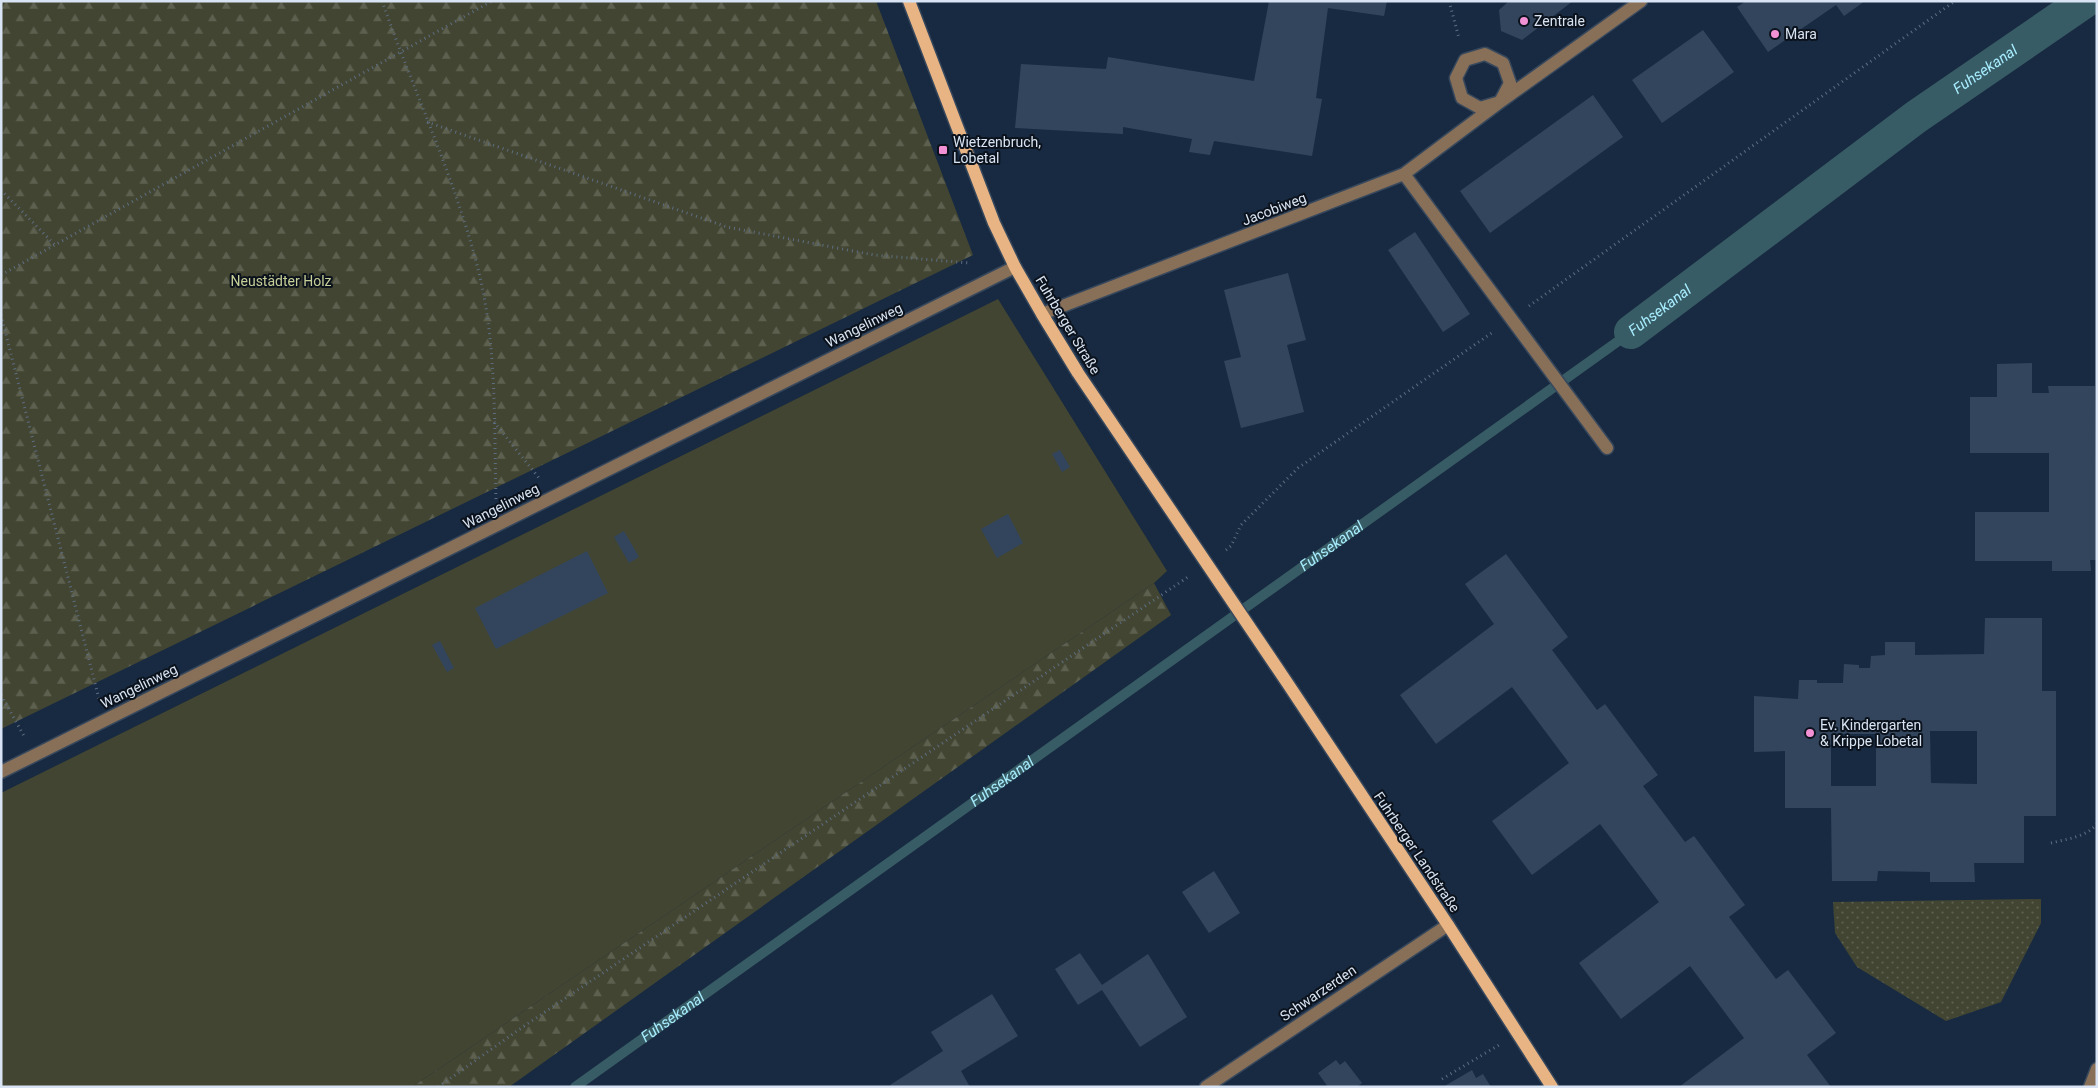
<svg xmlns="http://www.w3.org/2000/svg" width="2098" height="1088" font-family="Roboto,sans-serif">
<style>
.grass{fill:#424531}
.forest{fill:url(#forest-firs)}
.park{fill:url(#park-dots)}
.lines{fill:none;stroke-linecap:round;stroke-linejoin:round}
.stream{stroke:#385c65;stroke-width:10}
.canal{stroke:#385c65;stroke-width:34}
.building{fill:#32455d;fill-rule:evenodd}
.minor-casing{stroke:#37485d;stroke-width:15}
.major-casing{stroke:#37485d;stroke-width:15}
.path{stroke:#5e6e82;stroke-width:3;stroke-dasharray:1 4;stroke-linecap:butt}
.minor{stroke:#886f58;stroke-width:12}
.major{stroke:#e9b484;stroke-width:12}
.poi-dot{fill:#f391d5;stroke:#0b121c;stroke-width:2}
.labels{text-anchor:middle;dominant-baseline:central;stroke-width:4;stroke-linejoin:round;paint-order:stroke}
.poi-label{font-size:14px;fill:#d8e4f3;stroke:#0b121c;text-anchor:start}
.street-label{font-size:14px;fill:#d8e4f3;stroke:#0b121c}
.park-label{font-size:14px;fill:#c7cf98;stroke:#0b121c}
.water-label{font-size:15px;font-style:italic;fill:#a7edff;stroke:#0b121c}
</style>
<defs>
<pattern id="forest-firs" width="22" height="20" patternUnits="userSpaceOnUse" patternTransform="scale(1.25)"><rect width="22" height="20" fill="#424531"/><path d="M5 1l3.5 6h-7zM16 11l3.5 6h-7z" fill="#5d604f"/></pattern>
<pattern id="park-dots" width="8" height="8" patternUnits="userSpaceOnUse" patternTransform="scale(1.25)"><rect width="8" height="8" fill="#424531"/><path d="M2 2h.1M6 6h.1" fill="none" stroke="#5d604f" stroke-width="1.8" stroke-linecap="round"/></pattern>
</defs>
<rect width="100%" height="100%" fill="#182a41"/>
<path class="grass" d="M998,299L1167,571L1154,583L412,1087H1V793Z"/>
<path class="forest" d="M1,1H876L973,255L1,729Z
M1154,583L1171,615L509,1087H412Z"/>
<path class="park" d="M2041,899V923L2001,1002L1946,1021L1857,967L1835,933L1833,902Z"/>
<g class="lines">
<path class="stream" id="s1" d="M575,1087L1631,332"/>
<path class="canal" id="s2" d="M1631,332L1916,117L2085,1"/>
</g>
<path class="building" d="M1269,1H1387L1384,16L1328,8L1316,98L1322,99L1312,156L1214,141L1210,155L1189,152L1192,139L1123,127V134L1015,128L1021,64L1106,69L1108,57L1254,81Z
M1509,1H1573L1522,40L1501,31L1499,10Z
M1746,1H1865L1844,16L1836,5L1768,52L1737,7Z
M1703,30L1734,72L1662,123L1632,80Z
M1593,95L1623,137L1490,233L1460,191Z
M1415,232L1470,314L1443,332L1388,250Z
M1288,273L1306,340L1287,345L1304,412L1241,428L1224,361L1241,357L1224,290Z
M2032,363V393H2049L2048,386H2095L2097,560H2090L2091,571H2052V561H1975V512H2049V453H1970V397H1997V364Z
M1060,450L1070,467L1062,472L1052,454Z
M1008,514L1023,543L997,558L981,529Z
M624,531L639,557L629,563L614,537Z
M587,551L608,593L496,649L475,608Z
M1506,554L1568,637L1552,650L1597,710L1605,704L1658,775L1643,786L1685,842L1694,836L1745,905L1729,917L1776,979L1788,970L1836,1033L1807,1055L1831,1087H1679L1744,1038L1690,966L1621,1019L1579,963L1659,902L1600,824L1532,875L1492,821L1569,763L1512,687L1436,744L1400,695L1494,624L1465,584Z
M1985,618H2042V691H2056V816H2024V863H1974L1975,882H1930V872L1878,871L1877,881H1832L1831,808H1785V751L1754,752V696L1798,699L1799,680H1817V683H1843L1844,664L1859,665V668H1870L1871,656L1885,655V642H1915V655L1984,654ZM1930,731H1977V784L1931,783ZM1831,734H1876V786H1831Z
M440,641L454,668L447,672L432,645Z
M1214,871L1240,913L1209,933L1182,892Z
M1080,953L1102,985L1148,954L1187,1017L1140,1047L1102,990L1078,1005L1055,969Z
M992,994L1018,1036L961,1071L970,1087H892L890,1085L943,1051L931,1032Z
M1336,1060L1340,1065L1345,1061L1362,1083L1357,1087H1328L1318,1073Z
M1472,1070L1476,1078L1483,1074L1491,1087H1443Z"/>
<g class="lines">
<g class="minor-casing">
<path id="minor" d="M1485,54L1503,63L1510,83L1500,102L1480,108L1462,98L1456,78L1465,60Z
M1404,174L1607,448
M1042,314L1404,174L1500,102L1641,1
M1,772L1015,267
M1206,1087L1448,925
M2090,1087L2097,1069"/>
</g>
<g class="major-casing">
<path id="major" d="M909,1L994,223L1015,267L1042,314L1078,373L1288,684L1448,925L1552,1087"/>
</g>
<path class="path" d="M382,1C414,92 456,180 479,273C497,347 494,424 496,500
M1449,1L1459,38
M427,122L727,227L874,255L969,263
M1,190L55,245
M1,275L492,1
M1529,306L1955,1
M1,315L99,699
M494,422L539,478
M1226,550L1231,546L1241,525L1298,468L1493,332
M1,695L24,736
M2051,843C2067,839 2086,837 2097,824
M1442,1079L1499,1045
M438,1087L517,1031L1188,577"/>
<use href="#minor" class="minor"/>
<use href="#major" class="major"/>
</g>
<g class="poi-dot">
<circle cx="1524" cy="21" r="5"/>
<circle cx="1775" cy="34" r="5"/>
<rect x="938" y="145" width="10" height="10" rx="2.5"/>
<circle cx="1810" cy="733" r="5"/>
</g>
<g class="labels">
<g class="poi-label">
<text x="1534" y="21">Zentrale</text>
<text x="1785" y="34">Mara</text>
<text x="953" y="142">Wietzenbruch,<tspan x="953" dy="16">Lobetal</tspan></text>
<text x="1820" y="725">Ev. Kindergarten<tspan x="1820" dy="16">&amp; Krippe Lobetal</tspan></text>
</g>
<g class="street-label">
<text transform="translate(1274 209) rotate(-21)">Jacobiweg</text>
<text transform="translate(864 325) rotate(-26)">Wangelinweg</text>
<text transform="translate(1068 325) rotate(59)">Fuhrberger Straße</text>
<text transform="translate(501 506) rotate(-27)">Wangelinweg</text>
<text transform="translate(139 686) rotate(-26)">Wangelinweg</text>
<text transform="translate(1417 852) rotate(56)">Fuhrberger Landstraße</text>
<text transform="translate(1318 993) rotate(-34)">Schwarzerden</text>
</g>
<g class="park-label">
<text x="281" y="281">Neustädter Holz</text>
</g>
<g class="water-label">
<text stroke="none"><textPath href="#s2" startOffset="441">Fuhsekanal</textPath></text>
<text stroke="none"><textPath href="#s2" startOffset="36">Fuhsekanal</textPath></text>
<text stroke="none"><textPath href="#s1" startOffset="930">Fuhsekanal</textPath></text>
<text stroke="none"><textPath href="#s1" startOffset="525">Fuhsekanal</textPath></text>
<text stroke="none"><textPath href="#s1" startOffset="120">Fuhsekanal</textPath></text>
</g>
</g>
<rect width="2098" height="1088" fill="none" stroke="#d8e4f3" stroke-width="5"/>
</svg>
